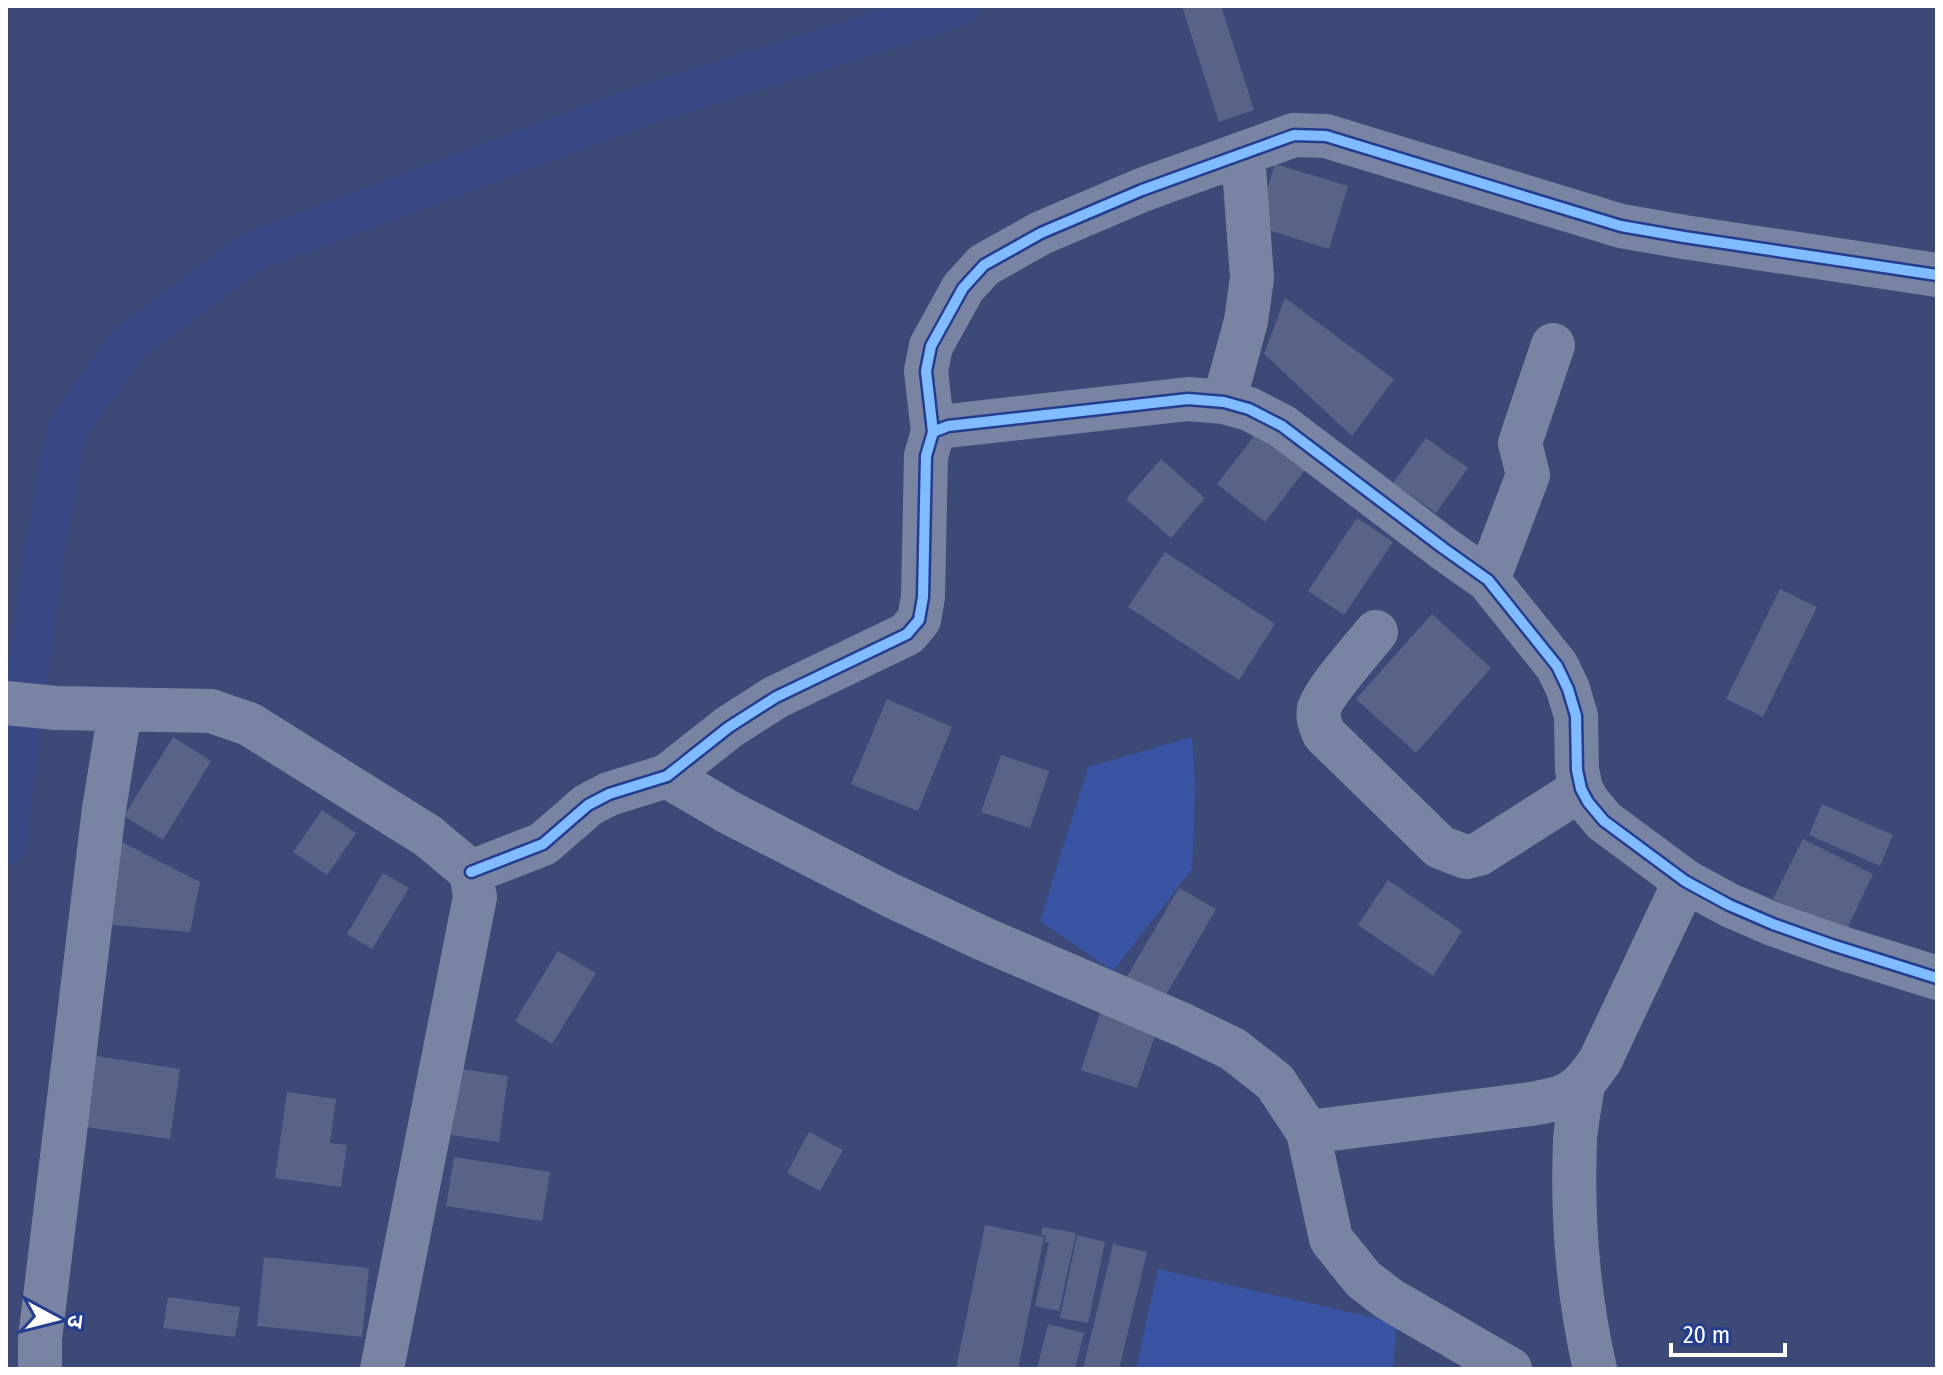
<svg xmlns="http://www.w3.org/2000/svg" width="1943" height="1375" font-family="'Fira Sans Condensed','Noto Sans Devanagari',sans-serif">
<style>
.green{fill:#3a54a4}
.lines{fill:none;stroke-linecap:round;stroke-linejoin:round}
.canal{stroke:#384986;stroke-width:40}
.building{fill:#586387}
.minor{stroke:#7984a2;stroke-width:44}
.cycleway-casing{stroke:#253d8f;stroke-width:15}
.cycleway{stroke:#80bcff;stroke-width:10}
</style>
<rect width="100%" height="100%" fill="#3d4a77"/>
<path class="green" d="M1192,737L1195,787L1192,869L1113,971L1040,921L1088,767Z
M1158,1269L1397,1323L1393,1369H1136Z"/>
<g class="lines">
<path class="canal" d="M6,845L43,559L66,431L128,344L253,251L644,105L960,6"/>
</g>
<path class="building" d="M1182,6H1221L1254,110L1219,122Z
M1275,164L1348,186L1329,249L1256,226Z
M1285,298L1394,379L1352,436L1264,354Z
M1261,427L1309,465L1265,522L1217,484Z
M1426,438L1468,468L1436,513L1393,483Z
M1161,459L1205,498L1171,538L1126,499Z
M1357,518L1393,542L1344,615L1308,591Z
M1165,552L1275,624L1239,680L1128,607Z
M1780,589L1817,607L1763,717L1726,699Z
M1432,614L1491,668L1416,753L1356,699Z
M887,699L952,727L918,811L851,784Z
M173,737L211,761L163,840L124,816Z
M1001,755L1049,771L1030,828L981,812Z
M1822,804L1893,835L1880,866L1809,835Z
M322,810L356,833L327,875L293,852Z
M112,837L200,882L190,932L102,924Z
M1803,839L1873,874L1844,935L1773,899Z
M383,873L409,888L372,949L347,934Z
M1388,880L1462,931L1433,976L1358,925Z
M1179,888L1216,909L1159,1007L1122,985Z
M558,951L596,973L552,1044L515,1021Z
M1104,1002L1160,1021L1137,1088L1081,1070Z
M96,1056L180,1069L170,1139L86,1127Z
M461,1069L508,1076L499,1142L451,1135Z
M287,1092L336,1099L330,1143L347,1145L341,1187L275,1178Z
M809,1132L843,1150L820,1191L787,1173Z
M454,1157L550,1172L542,1221L446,1206Z
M985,1225L1044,1237L1018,1369H956Z
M1043,1227L1076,1233L1059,1311L1035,1306L1049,1242H1045L1046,1236L1041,1235Z
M1077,1235L1105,1242L1088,1323L1060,1318Z
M1113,1244L1147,1252L1119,1369H1083Z
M264,1257L369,1268L362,1337L257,1326Z
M168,1297L240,1307L235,1337L163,1328Z
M1048,1324L1084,1333L1075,1369H1037Z"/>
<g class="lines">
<path class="minor" d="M1224,402L1246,321L1252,278L1243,154
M933,432L926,371L931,346L963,288L984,265L1041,233L1142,190L1294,135L1326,136L1621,226L1684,237L1937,275
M1488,580L1528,475L1520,443L1553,345
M1376,632C1363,648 1323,693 1319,709C1317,719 1321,726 1324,734L1440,847L1466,857L1479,854L1581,789
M6,703L56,708L211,711L249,724L428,836L471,872L475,897L382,1369
M667,776L730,813L890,895L984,939L1183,1025L1233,1049L1275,1082L1308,1132L1331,1239L1363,1279L1389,1299L1510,1369
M471,872L543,844L588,805L609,794L667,776L729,727L776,697L907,634L919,620L923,597L926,456L933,432L948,426L1188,399L1224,402L1249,409L1282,426L1443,548L1488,580L1557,666L1568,689L1576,716L1577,770L1581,789L1588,802L1604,821L1685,881L1729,905L1773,924L1832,945L1937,978
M1583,1086C1580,1104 1576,1123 1575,1141C1572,1217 1578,1295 1595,1369
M1308,1132L1531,1104C1570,1097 1577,1094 1600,1061L1685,881
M40,1369V1339L104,809L120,711"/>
<g class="cycleway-casing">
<path id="cycleway" d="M933,432L926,371L931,346L963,288L984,265L1041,233L1142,190L1294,135L1326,136L1621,226L1684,237L1937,275
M471,872L543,844L588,805L609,794L667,776L729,727L776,697L907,634L919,620L923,597L926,456L933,432L948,426L1188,399L1224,402L1249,409L1282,426L1443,548L1488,580L1557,666L1568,689L1576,716L1577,770L1581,789L1588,802L1604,821L1685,881L1729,905L1773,924L1832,945L1937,978"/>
</g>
<use href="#cycleway" class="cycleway"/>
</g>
<rect width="1943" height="1375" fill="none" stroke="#ffffff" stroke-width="16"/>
<g transform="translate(56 1319) rotate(97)" stroke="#253d8f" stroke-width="6" paint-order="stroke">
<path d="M0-6L14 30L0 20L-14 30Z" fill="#ffffff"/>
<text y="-12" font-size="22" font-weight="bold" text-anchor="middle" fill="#ffffff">उ</text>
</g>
<path d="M1671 1343v12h114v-12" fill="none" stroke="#ffffff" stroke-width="4"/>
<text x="1683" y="1343" font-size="24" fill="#ffffff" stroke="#253d8f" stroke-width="6" paint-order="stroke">20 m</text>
</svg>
